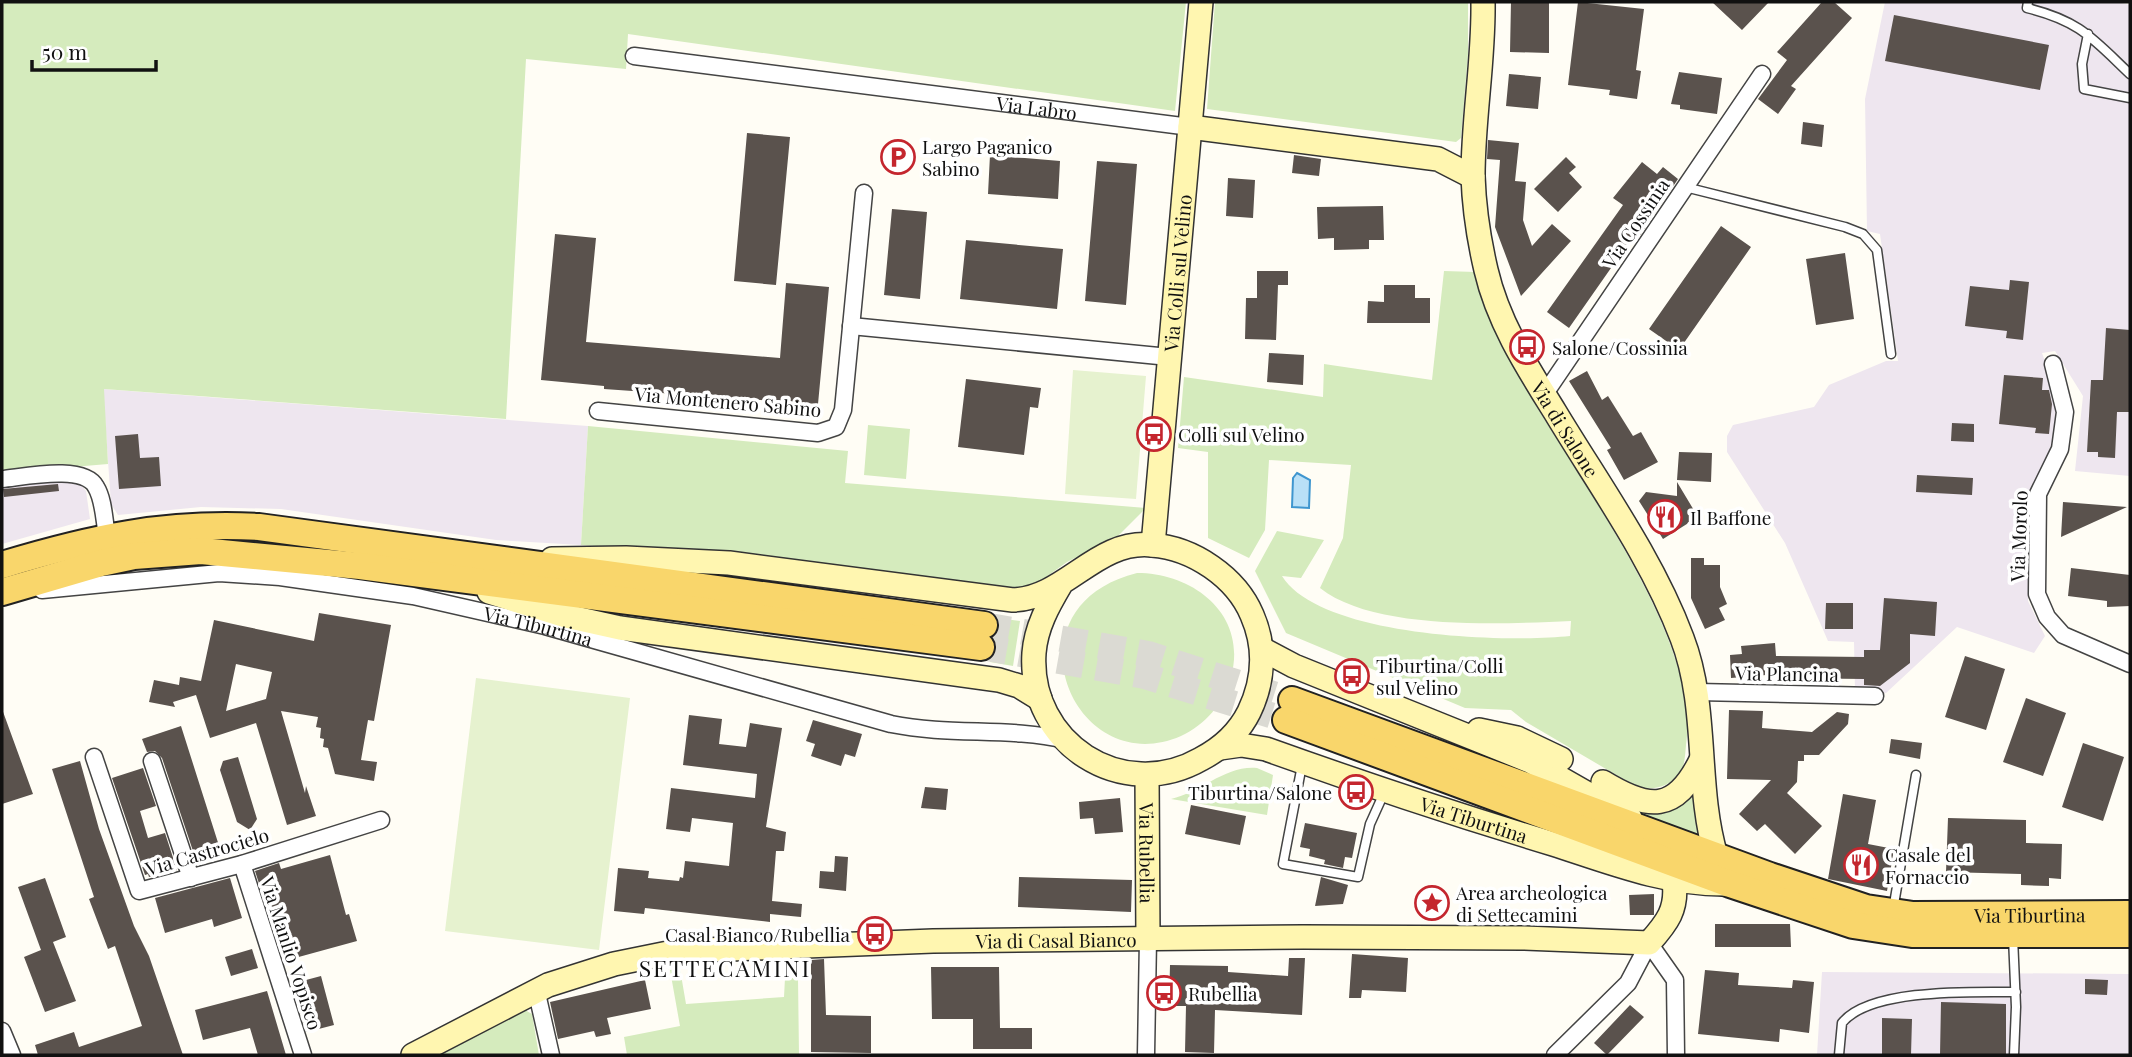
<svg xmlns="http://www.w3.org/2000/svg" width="2132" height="1057" font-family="'Playfair Display',serif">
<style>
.industrial{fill:#eee6ef}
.green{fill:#d5ebbd}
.pitch{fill:#e6f2cf}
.water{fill:#b9e0f7;stroke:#3f96cf;stroke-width:2}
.building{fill:#5a524d;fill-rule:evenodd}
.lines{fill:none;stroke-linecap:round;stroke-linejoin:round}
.primary-tunnel{stroke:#dbdad3;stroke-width:26;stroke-dasharray:26 13;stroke-linecap:butt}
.lane-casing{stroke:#444;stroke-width:11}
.street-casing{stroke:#444;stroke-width:19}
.secondary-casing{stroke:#333;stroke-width:26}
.primary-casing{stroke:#222;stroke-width:30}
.lane{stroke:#fff;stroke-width:8}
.street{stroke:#fff;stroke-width:16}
.secondary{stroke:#fff6b0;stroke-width:23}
.primary{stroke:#f9d66b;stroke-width:26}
.labels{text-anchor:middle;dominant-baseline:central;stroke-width:7;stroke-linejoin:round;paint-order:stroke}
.street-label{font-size:19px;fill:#111;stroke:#fff}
.poi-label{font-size:19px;fill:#111;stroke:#fff;text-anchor:start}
.quarter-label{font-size:23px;letter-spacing:2px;fill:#111;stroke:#fff}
</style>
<rect width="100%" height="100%" fill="#fffdf5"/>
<path class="industrial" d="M1885,2H2117L2130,5V476L2075,471L2083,396L2055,351L2042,353L2060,404L2050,451L2029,491L2028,601L2045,636L2034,653L1957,627L1886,693L1855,690L1854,642L1828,641L1785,543L1727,452V436L1733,425L1814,407L1829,385L1886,361H1898L1880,234L1867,231L1865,99Z
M103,389L588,426L581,545L496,540L281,509L201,507L118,515L111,504Z
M77,480L86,491L90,519L2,544V487Z
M1822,972L2130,974V1055H1817Z"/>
<path class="green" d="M2,2H1186L1175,111L628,34L626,69L526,59L506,419L104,389L108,464L2,473Z
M1215,2H1468V54L1461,138L1456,142L1207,109Z
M1444,271L1476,272C1484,295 1490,320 1501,342C1551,449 1703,627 1686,745C1685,755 1685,767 1679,775C1668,787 1650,792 1635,786L1526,722L1511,710L1465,708L1286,633L1255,571L1277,531L1324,540L1301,578L1282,576C1320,637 1504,643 1570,636L1571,621C1503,624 1374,631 1320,588L1343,538L1351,465L1269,460L1265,530L1249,558L1208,538V452L1178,448L1184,377L1323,397L1324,364L1432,380Z
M868,425L910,429L906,479L864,475Z
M588,426L848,451L845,483L1146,508L1117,537L1067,562L1032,587L1004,591L722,555L581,545Z
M1137,573C1194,573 1248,615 1231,677C1223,704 1206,724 1181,736C1073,783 1001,607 1137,573Z
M997,618L1020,621L1013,666L990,662Z
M1257,768L1273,775L1267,815L1171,799C1201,792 1226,765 1257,768Z
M1698,790L1702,841L1635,810L1665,812Z
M680,969L686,1004L784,997L785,978H798L799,1055H627L624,1037L680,1026L670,970Z
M525,1010L532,1014L539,1055H440Z"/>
<path class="pitch" d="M1073,370L1146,376L1136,499L1065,494Z
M476,678L630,698L599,950L445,931Z"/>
<path class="water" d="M1297,473L1310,480L1309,508L1292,507L1293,478Z"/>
<path class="building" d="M1511,2H1549V53L1510,52Z
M1578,2L1644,9L1636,70L1641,71L1637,99L1609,95L1610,90L1568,85Z
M1712,2H1769L1742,30Z
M1822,2H1834L1852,18L1791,86L1796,89L1778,114L1758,99L1787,60L1777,52Z
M1894,15L2049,45L2040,90L1885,61Z
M1679,72L1722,78L1717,114L1680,109V105L1671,104Z
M1509,74L1541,77L1538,109L1506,106Z
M1803,122L1824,125L1822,147L1801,144Z
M747,133L790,137L776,285L734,281Z
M1488,140L1519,143L1515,181L1526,182L1523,220L1532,246L1552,224L1571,241L1521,296L1495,227L1500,160L1487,159Z
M990,155L1060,161L1058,199L988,194Z
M1294,155L1321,159L1319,176L1292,173Z
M1566,157L1576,167L1569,173L1582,187L1558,212L1534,189Z
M1097,161L1137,164L1126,305L1085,301Z
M1642,162L1657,174L1663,167L1678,179L1636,241L1632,238L1569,328L1547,312L1623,205L1613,198Z
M1228,178L1255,180L1253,218L1226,216Z
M1383,206L1384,240H1369V249L1334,250V238L1318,239L1317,207Z
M892,209L927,212L920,299L884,295Z
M1721,226L1751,247L1679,350L1649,329Z
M555,234L596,238L586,342L780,358L786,283L829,287L818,404L604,389V386L541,380Z
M966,240L1063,249L1057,309L960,299Z
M1845,253L1854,319L1816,325L1806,259Z
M1257,271H1288V285H1278L1276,340L1245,339L1246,298H1257Z
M2010,280L2029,282L2023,340L2006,338L2007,331L1965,326L1970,286L2009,290Z
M1384,285H1415V298H1430V323H1367L1368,301L1384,302Z
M2106,328L2130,330V412H2117L2115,458L2098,457V452H2087L2091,380H2103Z
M1269,353L1304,355L1303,385L1267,382Z
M1587,371L1602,400L1608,396L1633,436L1641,432L1658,462L1624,480L1607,450L1611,448L1569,381Z
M2004,375L2043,378L2042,390H2049L2052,404L2049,434L2035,433L2036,428L1999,424Z
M966,379L1041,388L1038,408L1030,407L1024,455L958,447Z
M1952,423L1974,424V442L1951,441Z
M138,434L140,458L159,457L161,486L119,489L115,436Z
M1679,452L1712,453L1711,482L1677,480Z
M1917,475L1973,478L1972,495L1916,492Z
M1677,482L1698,517L1663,539L1639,501L1646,492L1677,496Z
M58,484L59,491L4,497L3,489Z
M2063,502L2127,507L2061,537Z
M1691,558H1704V565H1720V587L1727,604L1719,608L1725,620L1705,629L1691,598Z
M2071,568L2130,575V606L2107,607V601L2068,596Z
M1884,598L1937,602L1935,636L1910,634V663L1880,686L1864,685V679L1778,678V674L1731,678L1730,655L1742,654L1741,646L1775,643L1776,656L1864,657V650H1880Z
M1826,603H1853V629H1825Z
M319,613L391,625L374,721L368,720L361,760L377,762L374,781L335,774L328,748L323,747L324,739L320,738L321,728L316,727L318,717L281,711L305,793L306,786L316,816L287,825L256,723L210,738L196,695L173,702L175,707L149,702L154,680L179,685L180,677L201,681L214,620L314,641ZM236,664L272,672L266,699L226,711Z
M1965,656L2005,669L1986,730L1945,717Z
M2026,698L2066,713L2043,776L2003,762Z
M2,709L33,794L2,804Z
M1729,710L1763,711L1762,728L1812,732L1837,712L1849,714L1848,724L1819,755H1804V761H1798L1797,782L1787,793L1822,826L1795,854L1765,824L1757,831L1739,814L1771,780L1727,779Z
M689,715L722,719L719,744L746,747L750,723L782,728L766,827L786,832L784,851H776L772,901L802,904L801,917L770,914V922L645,908L644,914L614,911L618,868L649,871L648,878L679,881L680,877L683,878L685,861L729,866L733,823L692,818L690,832L666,829L671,788L755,798L757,774L683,765Z
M813,720L862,734L855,757L845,754L841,766L811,756L815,744L806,741Z
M181,726L221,852L196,860L162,758L155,751L147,752L142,739Z
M1891,739L1922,743L1920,759L1889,753Z
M2083,743L2124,757L2103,821L2062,807Z
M238,757L257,819L250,830L237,822L220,770L223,761Z
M80,761L99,829L134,926L149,956L183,1055H38L35,1045L74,1032L79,1047L142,1026L115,946L108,949L89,899L94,897L52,769Z
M143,768L156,806L140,811L148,838L165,833L177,870L149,877L148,874L145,875L112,778Z
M925,787L948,789L946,810L921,808Z
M1843,794L1876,800L1868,844L1894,849L1887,891L1828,879Z
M1120,798L1123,832L1095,834L1093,818L1080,819L1079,802Z
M1191,805L1246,816L1240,845L1185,834Z
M1948,818L2026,820V843L2062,844L2061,879L2049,878V886L2021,885V874L1946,872Z
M1305,823L1357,833L1352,858L1345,857L1343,868L1324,864L1325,860L1309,856L1310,849L1300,847Z
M330,855L346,915L349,914L357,941L284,961L255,871L279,863L281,869Z
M835,856L848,857L846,891L819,888L820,871L834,872Z
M1019,877L1132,880L1131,912L1018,907Z
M1321,877L1348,885L1343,904L1315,906Z
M45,878L66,937L53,942L76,1001L45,1012L24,957L41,950L18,887Z
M230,878L242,918L214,927L212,919L165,933L155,898Z
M1654,894V915H1630L1629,895Z
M1715,924H1790L1791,947H1715Z
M252,949L258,968L231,976L225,957Z
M1352,954L1408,958L1406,992L1362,990L1361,998H1349Z
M1289,958H1305L1302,1015L1215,1010L1214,1053L1185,1052L1186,1006H1169L1170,965L1228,966V972L1288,976Z
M824,959L826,1015L871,1016V1053L811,1052V960Z
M931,967H999L1000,1028H1032V1049H973V1019H932Z
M1705,970L1739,973L1738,985L1792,988L1793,980L1814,982L1809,1033L1780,1029L1779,1042L1698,1034Z
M321,976L334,1025L307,1032L291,984Z
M2085,979L2108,980L2107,995L2085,994Z
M645,980L651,1009L607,1018L611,1034L596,1037L594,1031L558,1039L550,1002Z
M267,991L286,1055H258L250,1028L203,1040L195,1010Z
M1941,1002L2006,1004V1055H1940Z
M1630,1005L1644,1017L1607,1055L1594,1043Z
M1882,1018L1912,1019L1911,1055H1882Z"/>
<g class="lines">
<path class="primary-tunnel" d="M984,625L1148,654L1292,700
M981,647L1145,676L1286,720"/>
<g class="lane-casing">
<path id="lane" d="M2028,2L2027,8C2080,21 2092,38 2130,74
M2088,34L2082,64L2084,89L2130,98
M1685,187L1845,227L1863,234L1877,250L1891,354
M1302,765L1283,864L1358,877L1370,824L1384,793
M1893,910L1916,775
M2013,937L2016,1007L2014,1055
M1839,1055L1842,1023C1870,988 1974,992 2016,992"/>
</g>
<g class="street-casing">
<g id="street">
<path id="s1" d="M634,56L1190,127"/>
<path d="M851,326L1169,357"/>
<path d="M2053,364L2065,412L2060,449L2038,494L2037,594L2047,617L2063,635L2130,664"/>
<path d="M1544,395L1762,74"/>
<path d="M598,411L818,433L836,427L843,410L864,193"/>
<path d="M2,479C24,477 84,464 96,487C104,500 104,521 107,535"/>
<path id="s2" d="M42,590L219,573L280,577L413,596L545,626L891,724C951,736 1009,727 1066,740"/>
<path d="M1697,692L1875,696"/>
<path d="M94,757L139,891L242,864L381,820"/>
<path d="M152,761L191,878"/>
<path d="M242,864L303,1055"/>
<path d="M536,989L551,1055"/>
<path d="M2,1031L12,1055"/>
<path d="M1146,1055L1148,939"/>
<path d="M1555,1055L1628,983L1649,943L1675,980L1676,1055"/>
</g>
</g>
<g class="secondary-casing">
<g id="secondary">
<path id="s3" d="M1483,2C1484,60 1473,118 1473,176C1474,207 1479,240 1486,270C1498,322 1527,367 1555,412C1599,485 1652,558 1682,638C1709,708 1695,785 1716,856"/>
<path d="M1190,127L1438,159L1473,177"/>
<path id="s4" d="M1153,545L1201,2"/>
<path d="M552,559L626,558L729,563L1013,600C1066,598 1096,539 1152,545C1193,548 1236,577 1252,615C1266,647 1264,681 1249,712C1238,734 1222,748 1201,759C1122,804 1028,743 1034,653C1036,627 1048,606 1061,584"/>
<path d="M489,592L566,616L620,628L999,680L1019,686L1040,699"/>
<path d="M1262,649L1294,666L1530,761L1630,818"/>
<path d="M1479,730L1517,738L1561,759"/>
<path id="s5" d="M1220,748L1241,745L1266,749C1361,783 1457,815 1553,844C1609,862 1664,884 1723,884"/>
<path id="s6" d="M1147,776L1148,939"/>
<path d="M1603,782C1649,810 1675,813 1701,760"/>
<path id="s7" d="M413,1055L548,985L614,964L678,951L933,941L1303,937L1524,938L1649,943C1667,923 1678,909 1674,881"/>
</g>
</g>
<g class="primary-casing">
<g id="primary">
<path d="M2,565C91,538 165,522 259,527L984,625"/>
<path d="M2,592L101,563L134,556L201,551L360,566L981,647"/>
<path id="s8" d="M1292,700L1770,876L1866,908L1913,915L2130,914"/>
<path d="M1286,720L1730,884L1853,925L1912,934H2130"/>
</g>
</g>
<use href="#lane" class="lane"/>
<use href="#street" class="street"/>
<use href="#secondary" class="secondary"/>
<use href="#primary" class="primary"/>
</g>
<defs>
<g id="parking-ring" transform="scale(1.75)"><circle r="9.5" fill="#fff" stroke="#c4262e" stroke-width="1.5"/><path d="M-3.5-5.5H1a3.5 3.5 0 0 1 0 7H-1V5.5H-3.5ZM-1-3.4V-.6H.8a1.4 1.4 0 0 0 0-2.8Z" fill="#c4262e"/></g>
<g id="bus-ring" transform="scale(1.75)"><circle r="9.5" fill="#fff" stroke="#c4262e" stroke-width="1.5"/><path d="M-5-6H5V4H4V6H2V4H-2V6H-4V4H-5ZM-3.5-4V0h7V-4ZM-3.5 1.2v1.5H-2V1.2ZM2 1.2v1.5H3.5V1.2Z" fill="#c4262e"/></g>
<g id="restaurant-ring" transform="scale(1.75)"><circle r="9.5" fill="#fff" stroke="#c4262e" stroke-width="1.5"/><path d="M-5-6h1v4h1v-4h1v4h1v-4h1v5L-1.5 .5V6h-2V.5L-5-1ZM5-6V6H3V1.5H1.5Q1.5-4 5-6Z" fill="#c4262e"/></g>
<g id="sight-ring" transform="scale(1.75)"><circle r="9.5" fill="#fff" stroke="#c4262e" stroke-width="1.5"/><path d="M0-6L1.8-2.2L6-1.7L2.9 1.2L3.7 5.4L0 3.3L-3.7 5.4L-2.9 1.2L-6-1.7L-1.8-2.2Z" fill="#c4262e"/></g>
</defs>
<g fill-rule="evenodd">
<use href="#parking-ring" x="898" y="157"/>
<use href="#bus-ring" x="1527" y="347"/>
<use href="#bus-ring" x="1154" y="434"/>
<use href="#restaurant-ring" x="1665" y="517"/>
<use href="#bus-ring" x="1352" y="676"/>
<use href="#bus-ring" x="1356" y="792"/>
<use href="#restaurant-ring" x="1861" y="865"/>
<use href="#sight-ring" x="1432" y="903"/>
<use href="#bus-ring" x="875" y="934"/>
<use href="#bus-ring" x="1164" y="993"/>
</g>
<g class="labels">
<g class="street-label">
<text stroke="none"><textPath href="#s1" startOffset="406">Via Labro</textPath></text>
<text transform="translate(1635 223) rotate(-56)">Via Cossinia</text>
<text stroke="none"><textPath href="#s4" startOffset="273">Via Colli sul Velino</textPath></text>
<text transform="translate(728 401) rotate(5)">Via Montenero Sabino</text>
<text stroke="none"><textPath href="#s3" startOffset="448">Via di Salone</textPath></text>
<text transform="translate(2018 536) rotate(-88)">Via Morolo</text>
<text stroke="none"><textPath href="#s2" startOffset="502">Via Tiburtina</textPath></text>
<text transform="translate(1787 673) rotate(1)">Via Plancina</text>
<text stroke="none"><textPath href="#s5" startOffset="266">Via Tiburtina</textPath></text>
<text transform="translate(207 851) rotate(-16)">Via Castrocielo</text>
<text stroke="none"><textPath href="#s6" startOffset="77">Via Rubellia</textPath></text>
<text stroke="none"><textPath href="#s8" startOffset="775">Via Tiburtina</textPath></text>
<text stroke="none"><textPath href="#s7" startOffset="665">Via di Casal Bianco</textPath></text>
<text transform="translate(292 953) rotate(72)">Via Manlio Vopisco</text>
</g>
<g class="poi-label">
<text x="922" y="146">Largo Paganico<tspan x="922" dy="22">Sabino</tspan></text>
<text x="1552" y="347">Salone/Cossinia</text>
<text x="1178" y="434">Colli sul Velino</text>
<text x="1690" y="517">Il Baffone</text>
<text x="1376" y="665">Tiburtina/Colli<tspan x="1376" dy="22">sul Velino</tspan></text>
<text x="1332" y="792" text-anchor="end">Tiburtina/Salone</text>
<text x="1885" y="854">Casale del<tspan x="1885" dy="22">Fornaccio</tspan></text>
<text x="1456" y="892">Area archeologica<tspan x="1456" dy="22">di Settecamini</tspan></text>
<text x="850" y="934" text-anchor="end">Casal Bianco/Rubellia</text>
<text x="1188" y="993">Rubellia</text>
</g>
<g class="quarter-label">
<text x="725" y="967">SETTECAMINI</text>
</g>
</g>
<rect width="2132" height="1057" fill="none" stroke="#111111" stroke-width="7"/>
<path d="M32 60v10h124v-10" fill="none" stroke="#111111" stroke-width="3.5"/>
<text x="42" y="60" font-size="21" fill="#111111" stroke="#ffffff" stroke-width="5" paint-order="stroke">50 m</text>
</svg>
